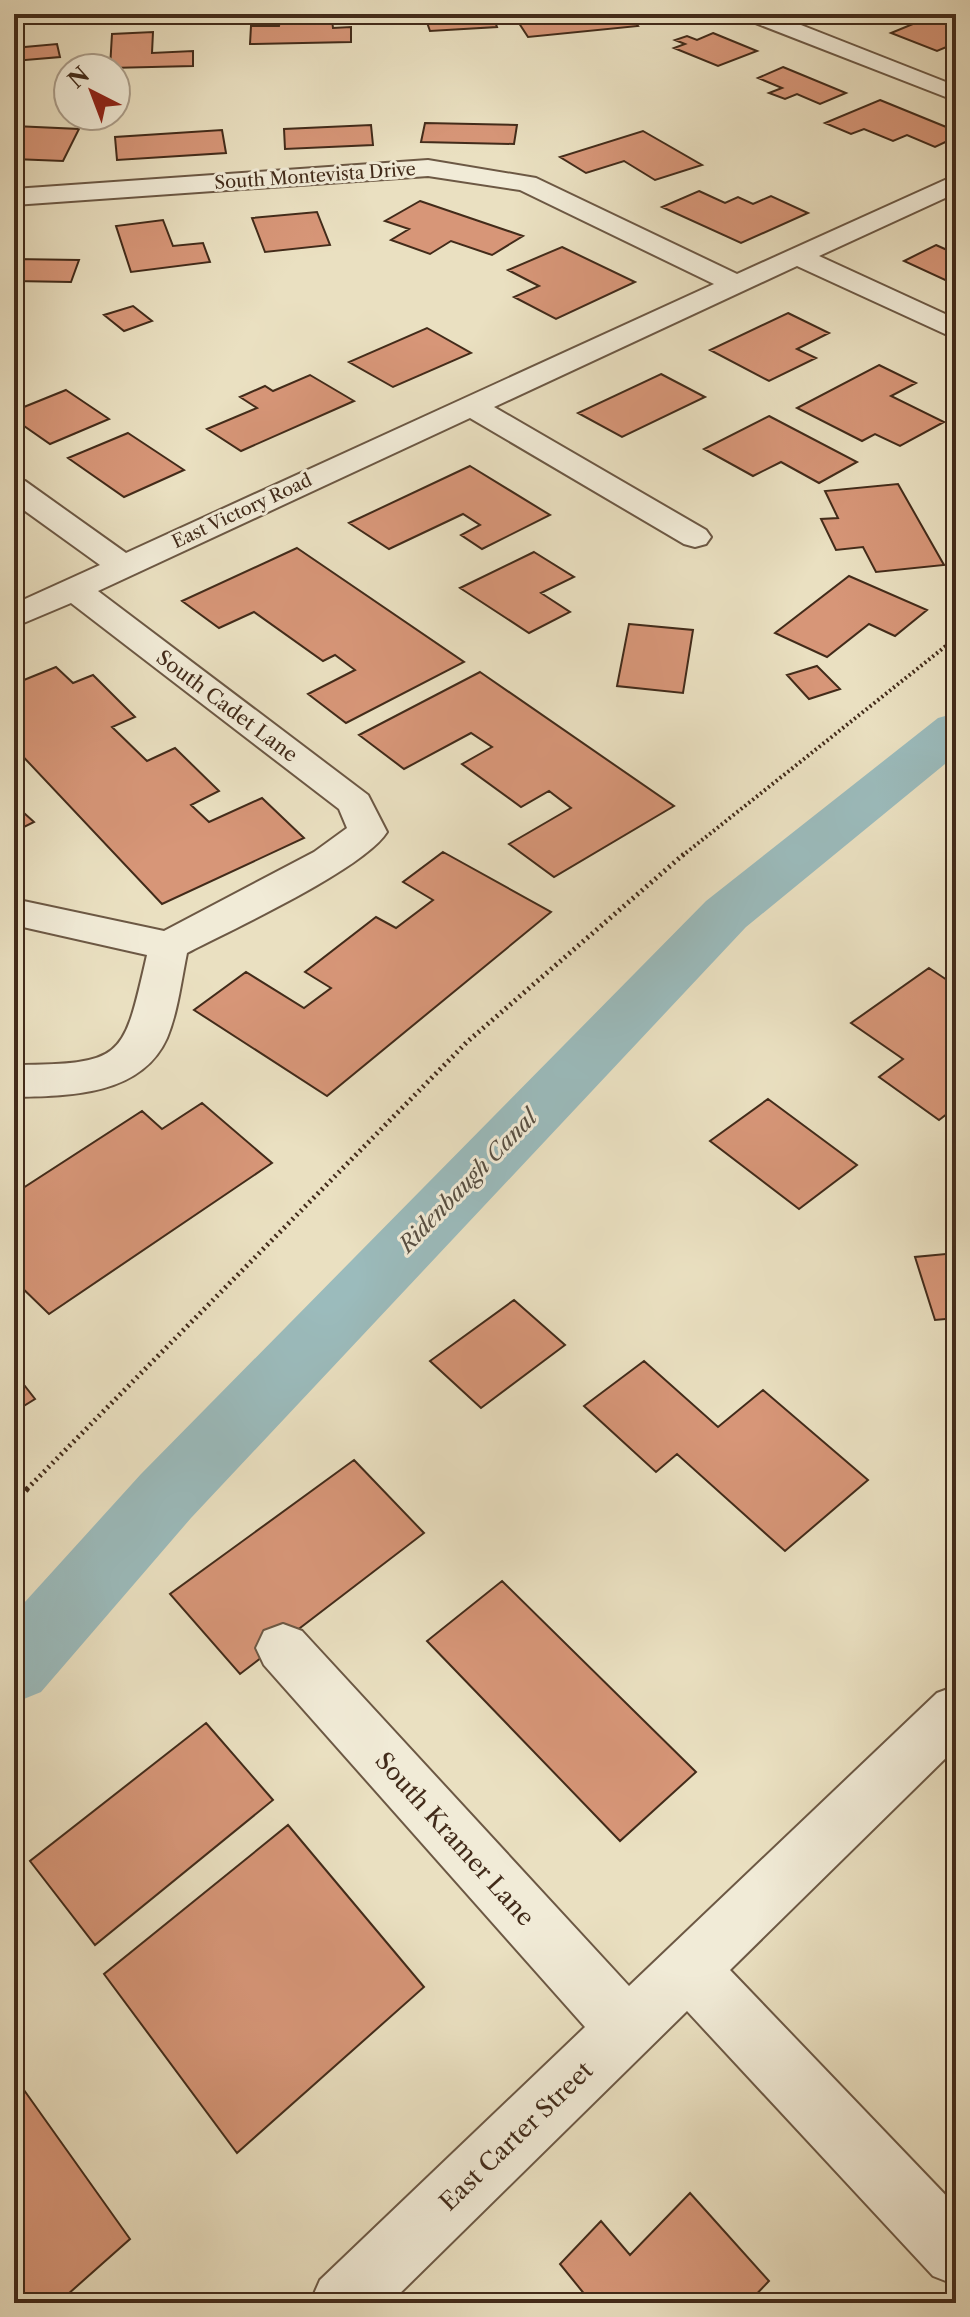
<svg xmlns="http://www.w3.org/2000/svg" width="970" height="2317" font-family="'Libre Caslon Text',serif">
<style>
.lines{fill:none;stroke-linecap:round;stroke-linejoin:round}
.canal{fill:#9bbbbc;fill-rule:evenodd}
.building{fill:#d79678;stroke:#422b1a;stroke-width:2}
.street-casing{stroke:#6c5844;stroke-width:4}
.path-far2{stroke:#422b1a;stroke-width:4;stroke-dasharray:2 3;stroke-linecap:butt}
.path-far1{stroke:#422b1a;stroke-width:5;stroke-dasharray:2 4;stroke-linecap:butt}
.path{stroke:#422b1a;stroke-width:7;stroke-dasharray:3 5;stroke-linecap:butt}
.street{fill:#f1ebd7;fill-rule:evenodd}
.labels{text-anchor:middle;dominant-baseline:central;stroke-width:6;stroke-linejoin:round;paint-order:stroke}
.far-street-label{font-size:18px;fill:#422b1a;stroke:#f1ebd7}
.street-label{font-size:20px;fill:#422b1a;stroke:#f1ebd7}
.water-label{font-size:22px;font-style:italic;fill:#584f42;stroke:#f1ebd7}
.near-street-label{font-size:24px;fill:#422b1a;stroke:#f1ebd7}
</style>
<rect width="100%" height="100%" fill="#eae0c1"/>
<filter id="stains"><feTurbulence type="fractalNoise" baseFrequency=".0025" numOctaves="4"/><feColorMatrix values="0 0 0 0 .2 0 0 0 0 .09 0 0 0 0 .02 0 0 0 .5 -.17"/></filter>
<radialGradient id="worn" r=".72"><stop offset=".6" stop-color="#630" stop-opacity="0"/><stop offset="1" stop-color="#630" stop-opacity=".3"/></radialGradient>
<g class="lines">
<path class="canal" d="M956,713V755L746,927L191,1518L41,1692L14,1703V1614L141,1474L706,901L938,718Z"/>
</g>
<path class="building" d="M424,14H492L497,27L430,31Z
M513,14H629L638,26L528,37Z
M840,14H892L866,24Z
M937,14L956,16V43L937,51L891,33Z
M332,20L333,28L351,27V42L250,44L251,26H279L280,21Z
M153,32L152,53L193,51V66L110,68L112,34Z
M713,33L757,51L718,66L674,48L685,44L675,40L687,36L697,40Z
M57,44L60,57L14,61V48Z
M783,67L846,93L820,104L797,94L785,99L769,93L782,88L758,78Z
M880,100L956,131V137L935,147L907,135L893,141L864,129L851,134L825,123Z
M425,123L517,125L514,144L421,142Z
M371,125L373,145L285,149L284,129Z
M14,126L79,129L63,161L14,159Z
M222,130L226,153L117,160L115,137Z
M643,131L702,165L655,180L624,161L586,173L560,157Z
M699,191L725,203L738,197L753,204L771,196L808,213L741,243L662,207Z
M420,201L523,236L492,255L451,241L430,254L391,240L409,229L385,221Z
M317,212L330,245L265,252L252,218Z
M163,220L173,246L203,243L210,262L131,272L116,226Z
M936,245L956,254V285L904,261Z
M562,247L635,282L556,319L514,297L539,286L508,270Z
M14,259L79,260L71,282L14,281Z
M133,306L152,321L124,331L104,315Z
M788,313L829,333L797,349L816,358L769,381L710,350Z
M427,328L471,353L393,387L349,362Z
M879,365L916,383L891,396L944,422L900,446L875,434L862,441L797,408Z
M661,374L705,397L622,437L578,413Z
M310,375L354,401L241,451L207,429L257,408L240,397L265,386L273,391Z
M66,390L109,419L50,444L14,419V411Z
M769,416L857,462L819,483L781,462L753,476L704,449Z
M128,433L184,470L124,497L68,458Z
M470,466L550,515L482,549L461,535L480,525L463,514L389,549L349,523Z
M898,484L944,565L876,572L863,547L836,550L821,519L838,518L825,491Z
M297,548L464,662L346,723L308,694L355,670L335,655L323,661L254,612L219,628L182,601Z
M534,552L574,577L541,593L570,612L529,633L460,588Z
M849,576L927,610L895,636L869,624L827,657L775,633Z
M629,624L693,630L683,693L617,686Z
M817,666L840,689L809,699L787,675Z
M56,667L73,683L93,675L135,717L112,727L147,761L175,748L219,791L191,805L209,822L262,798L304,838L162,904L14,747V684Z
M480,672L674,806L554,877L509,844L571,808L549,791L521,807L462,764L492,747L471,733L404,769L359,735Z
M14,804L34,822L14,832Z
M443,852L551,912L327,1096L194,1010L246,972L304,1008L331,988L305,972L376,917L396,928L433,900L403,882Z
M929,968L956,986V1107L939,1120L879,1077L903,1059L851,1023Z
M768,1099L857,1165L799,1209L710,1141Z
M202,1103L272,1163L49,1314L14,1280V1180L23,1188L142,1111L162,1129Z
M956,1253V1318L935,1320L915,1257Z
M514,1300L565,1345L481,1408L430,1361Z
M644,1361L718,1427L763,1390L868,1480L785,1551L677,1454L656,1472L584,1406Z
M14,1372L35,1399L14,1412Z
M354,1460L424,1533L240,1674L170,1594Z
M502,1581L696,1772L620,1841L427,1641Z
M206,1723L273,1800L95,1945L30,1861Z
M288,1825L424,1987L237,2153L104,1974Z
M14,2076L130,2239L58,2303H14Z
M690,2193L769,2281L748,2303H580L586,2296L560,2264L601,2221L630,2255Z"/>
<g class="lines">
<g class="street-casing">
<path id="street" d="M742,14H773L956,86V101L745,19Z
M428,160L536,178L737,274L956,175V193L819,256L956,319V339L797,266L494,407L706,530L711,537L706,544L695,547L684,544L470,418L98,591L368,795L387,832C364,869 231,930 187,953C181,982 178,1011 167,1038C141,1096 68,1096 14,1097V1065C125,1064 123,1059 147,955L14,925V899L164,931L314,852L347,828L339,809L71,603L14,627V604L100,565L14,503V479L25,481L126,553L714,284L520,190L428,176L14,205V189Z
M283,1624L302,1631L629,1986L937,1693L956,1686V1748L730,1970L956,2206V2285L933,2276L687,2011L390,2303H310L320,2280L585,2027L264,1665L256,1648L264,1631Z"/>
</g>
<path class="path-far2" d="M682,856L956,638"/>
<path class="path-far1" d="M27,1489L467,1042L684,854"/>
<path class="path" d="M14,1502L28,1487"/>
<use href="#street" class="street"/>
</g>
<g class="labels">
<g class="far-street-label">
<text transform="translate(315 176) rotate(-4)">South Montevista Drive</text>
<text transform="translate(242 511) rotate(-25)">East Victory Road</text>
</g>
<g class="street-label">
<text transform="translate(227 706) rotate(37)">South Cadet Lane</text>
</g>
<g class="water-label">
<text transform="translate(468 1181) rotate(-46)">Ridenbaugh Canal</text>
</g>
<g class="near-street-label">
<text transform="translate(455 1839) rotate(48)">South Kramer Lane</text>
<text transform="translate(516 2136) rotate(-44)">East Carter Street</text>
</g>
</g>
<rect width="970" height="2317" fill="none" stroke="#eae0c1" stroke-width="48"/>
<rect x="16" y="16" width="938" height="2285" fill="none" stroke="#422b1a" stroke-width="4"/>
<rect x="24" y="24" width="922" height="2269" fill="none" stroke="#422b1a" stroke-width="2"/>
<g transform="translate(92 92) rotate(318)"><circle r="38" fill="#f1ebd7" stroke="#ab9e8b" stroke-width="2"/>
<path d="M0-6L14 30L0 20L-14 30Z" fill="#8f2418"/>
<text y="-12" font-size="22" font-weight="bold" text-anchor="middle" fill="#422b1a">N</text>
</g>
<rect width="100%" height="100%" filter="url(#stains)"/>
<rect width="100%" height="100%" fill="url(#worn)"/>
</svg>
